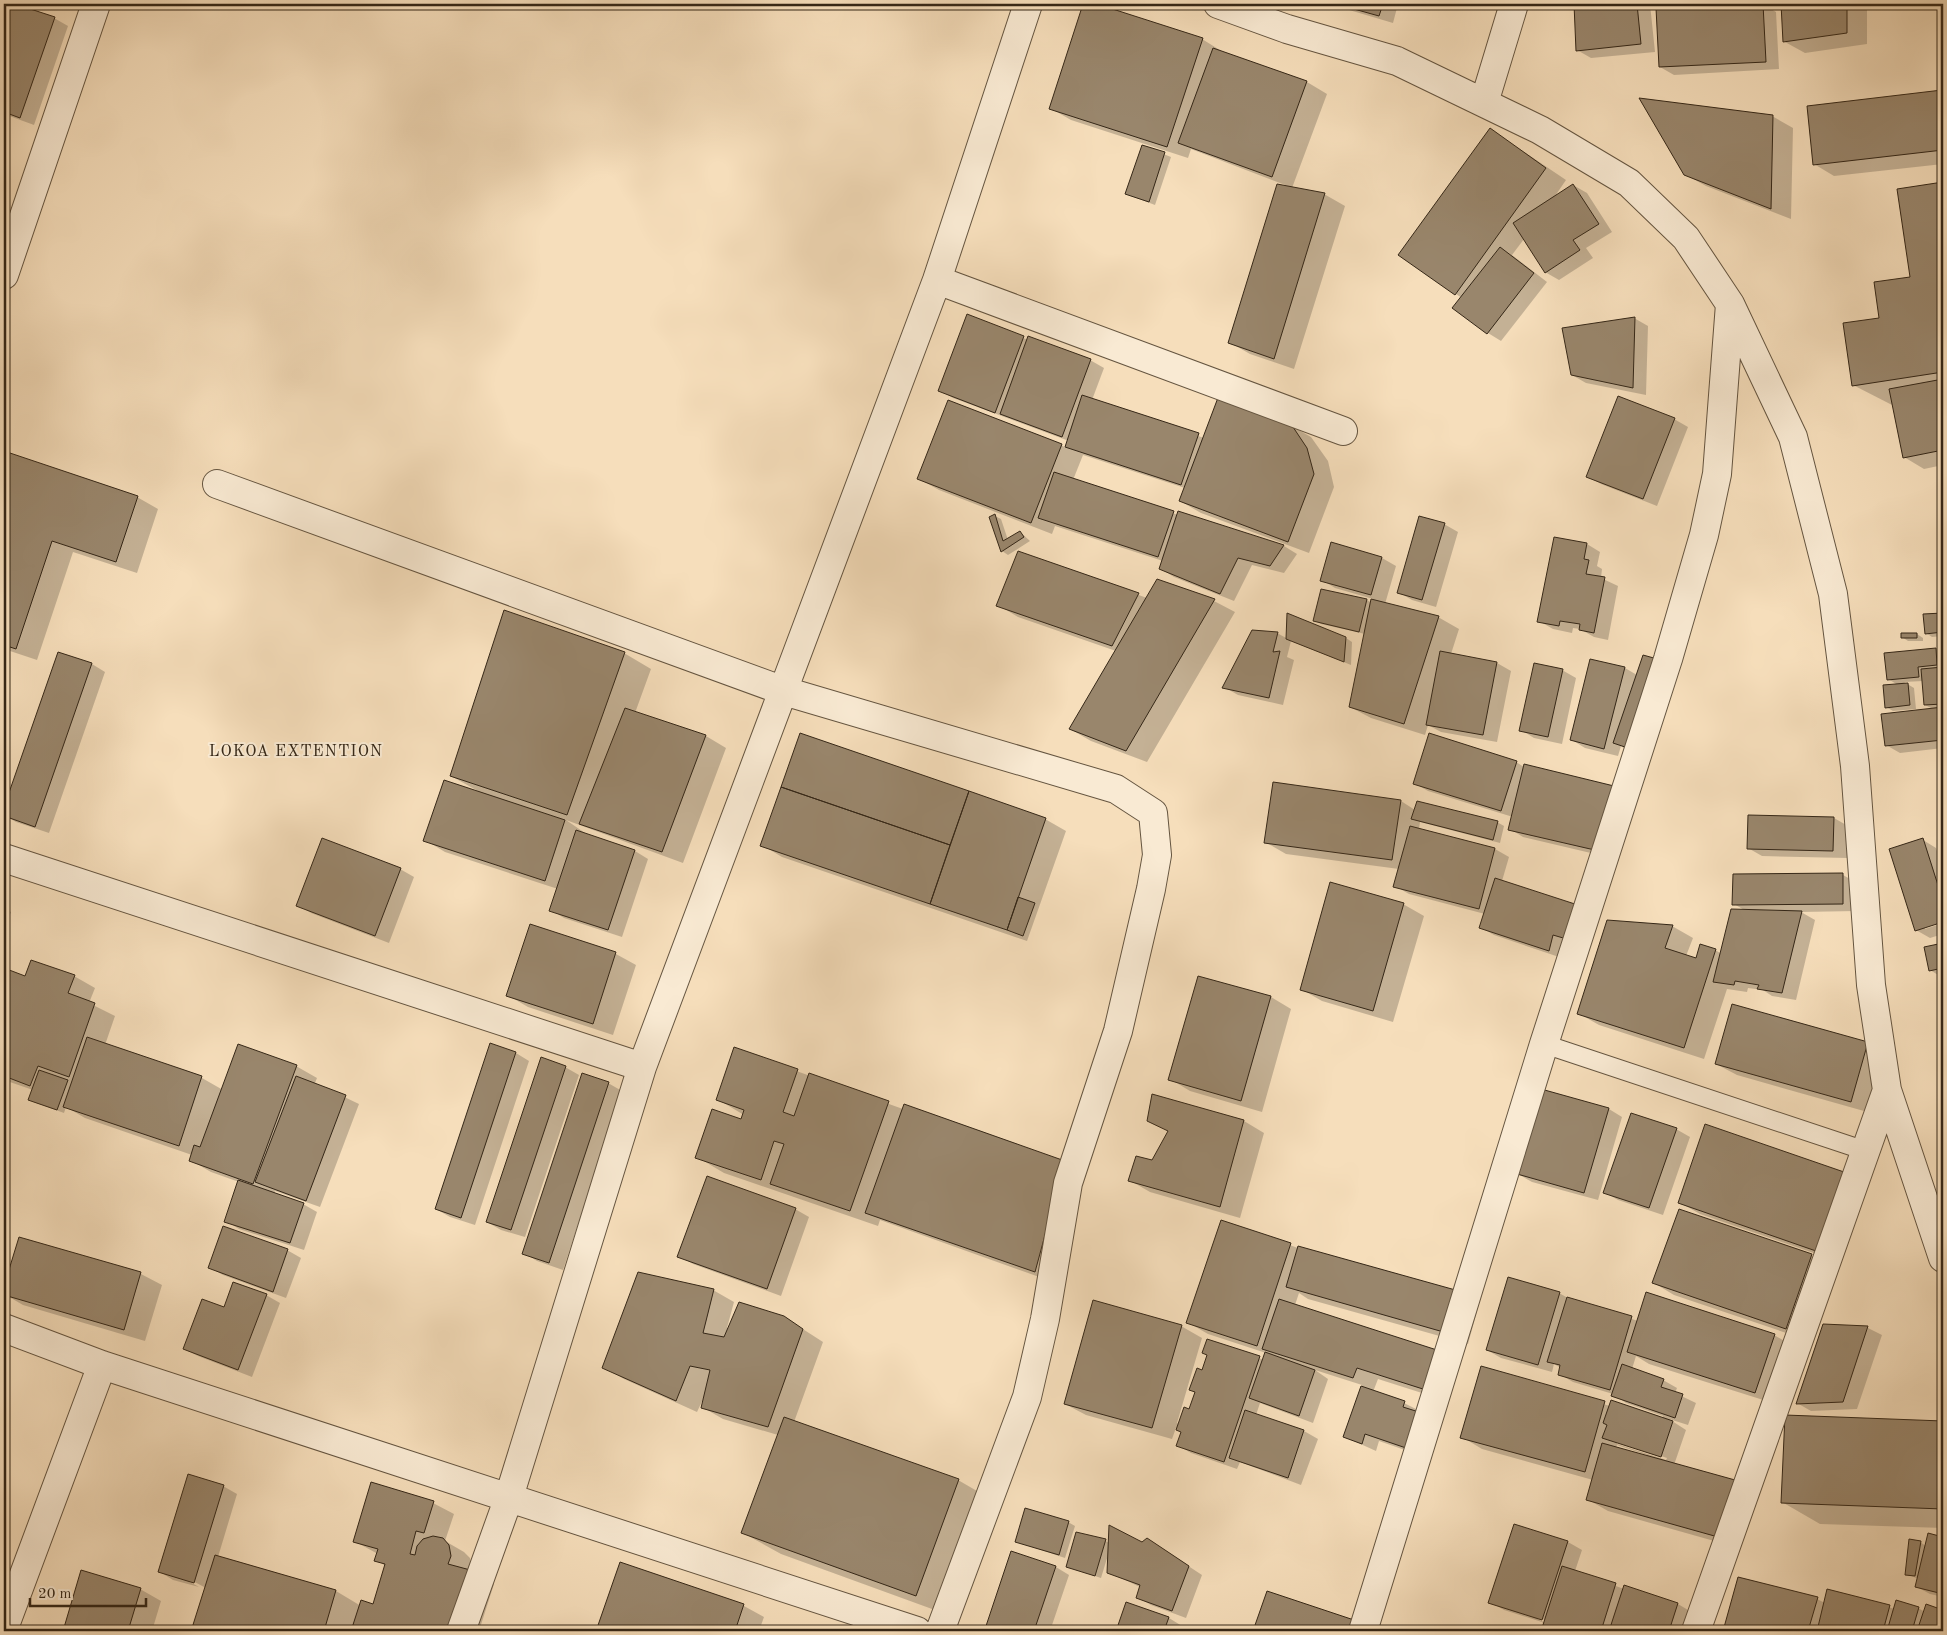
<svg xmlns="http://www.w3.org/2000/svg" width="1947" height="1635" font-family="'Old Standard TT',serif">
<style>
.shadow{fill:#0003;fill-rule:evenodd}
.building{fill:#99866c;stroke:#352717}
.lines{fill:none;stroke-linecap:round;stroke-linejoin:round}
.service-casing{stroke:#655540;stroke-width:20}
.minor-casing{stroke:#655540;stroke-width:30}
.service{stroke:#f9ead3;stroke-width:18}
.minor{stroke:#f9ead3;stroke-width:28}
.labels{text-anchor:middle;dominant-baseline:central;stroke-width:4;stroke-linejoin:round;paint-order:stroke}
.neighbourhood-label{font-size:16px;letter-spacing:1px;fill:#352717;stroke:#f9ead3}
</style>
<rect width="100%" height="100%" fill="#f6debb"/>
<filter id="stains"><feTurbulence type="fractalNoise" baseFrequency=".004" numOctaves="4"/><feColorMatrix values="0 0 0 0 .2 0 0 0 0 .09 0 0 0 0 .02 0 0 0 .5 -.17"/></filter>
<radialGradient id="worn" r=".72"><stop offset=".6" stop-color="#630" stop-opacity="0"/><stop offset="1" stop-color="#630" stop-opacity=".3"/></radialGradient>
<path class="shadow" d="M4,4H11L54,18L68,26L34,125L4,114Z
M1085,4H1093L1202,39L1223,52L1307,82L1327,94L1292,188L1324,194L1345,206L1294,369L1250,354L1229,342L1288,186L1191,149L1188,158L1071,120L1050,108Z
M1329,4H1398L1393,23Z
M1576,4H1650L1655,52L1591,58L1577,50Z
M1762,4L1776,12L1779,69L1674,75L1660,67L1657,9Z
M1781,4H1867V44L1805,53L1785,42Z
M1942,92L1943,164L1834,176L1814,164Z
M1772,116L1793,128L1791,219L1706,186L1684,174Z
M1490,129L1566,180L1553,199L1573,185L1587,193L1612,232L1586,248L1593,258L1559,280L1545,272L1524,239L1512,255L1547,282L1501,341L1488,333L1462,298L1456,294Z
M1143,146L1171,157L1155,205L1126,194Z
M1943,183V465L1924,469L1904,457L1894,406L1853,385L1881,319L1911,278L1898,190Z
M968,316L1028,340L1090,360L1104,368L1092,400L1204,438L1290,425L1311,437L1328,461L1334,487L1309,553L1201,513L1180,501L1185,488L1083,455L1073,480L1178,515L1179,513L1284,546L1297,554L1284,573L1252,565L1234,601L1174,577L1161,569L1163,561L1055,526L1052,534L939,490L919,479L1061,445L1066,448L1069,441L953,398L939,390Z
M1634,318L1648,326L1646,395L1586,383L1572,375Z
M1674,419L1688,427L1657,506L1601,484L1587,476Z
M4,452L137,497L158,509L137,573L73,552L37,660L4,649Z
M995,516L1001,519L1008,540L1020,532L1030,541L1008,555L1002,551Z
M1444,524L1458,532L1436,607L1412,600L1398,592Z
M1332,544L1382,558L1396,566L1385,604L1438,617L1459,629L1451,654L1497,663L1511,671L1497,742L1441,732L1428,725L1425,735L1371,718L1350,707L1365,634L1321,624L1315,621L1367,600L1372,603L1373,599L1335,588L1322,580Z
M1587,544L1600,552L1597,566L1602,569L1601,578L1618,586L1608,640L1594,637L1580,629L1573,628L1572,633L1553,629L1539,621Z
M1019,552L1147,598L1158,580L1214,601L1235,612L1147,762L1091,741L1070,729L1116,651L1018,617L998,605Z
M1943,614V636L1932,637L1926,633L1924,616Z
M1277,633L1288,639L1346,638L1352,642L1351,665L1291,641L1287,657L1294,660L1283,705L1238,695L1224,687Z
M1917,634L1923,638V641H1908L1902,637Z
M1935,649L1942,653L1943,668V748L1900,753L1886,745L1933,709L1925,705L1923,681L1904,682L1914,688L1916,709L1893,711L1886,707L1898,685L1888,679Z
M59,653L92,664L105,672L49,833L16,822L4,815V811Z
M624,653L651,669L635,713L706,736L726,748L683,863L566,820L585,833V835L635,851L648,859L622,937L564,918L551,910L558,889L445,852L425,840L478,791L451,776Z
M1591,660L1625,668L1637,675L1628,751L1621,746L1618,756L1585,748L1572,740Z
M1562,670L1576,678L1562,744L1534,738L1521,730Z
M801,735L1045,819L1066,831L1027,941L782,857L762,845Z
M1516,762L1524,767L1612,858L1523,837L1510,829L1513,817L1428,791L1414,783Z
M1401,801L1415,810L1497,822L1504,826L1500,843L1420,822L1419,829L1495,849L1509,857L1502,881L1581,908L1562,958L1494,935L1480,927L1485,914L1409,894L1395,886L1399,869L1286,854L1265,842Z
M1834,818L1848,826L1847,858L1762,856L1748,848Z
M1923,840L1936,848L1943,869V920L1925,926V929L1943,923V934L1930,938L1916,930Z
M400,869L414,877L389,943L311,913L298,905Z
M1843,875L1857,883V911L1801,912L1815,920L1796,1000L1772,996L1763,990L1748,988L1747,992L1727,989L1704,1059L1599,1025L1578,1013L1672,926L1693,938L1686,956L1696,959L1715,950L1722,954L1746,911L1734,904Z
M1403,904L1424,916L1393,1022L1322,1001L1301,989Z
M4,908L11,912L4,930Z
M531,925L616,954L636,965L613,1035L528,1007L507,995Z
M1943,944V978L1930,970L1926,948Z
M4,970L26,977L74,976L95,988L89,1003L115,1016L105,1045L202,1078L223,1090L296,1066L317,1078L315,1083L359,1104L320,1207L275,1191L274,1194L303,1204L317,1212L304,1250L239,1229L226,1221L239,1182L211,1172L190,1160L192,1155L85,1118L66,1107L64,1113L36,1103L29,1099L33,1090L4,1080Z
M1271,997L1291,1009L1262,1112L1190,1091L1170,1079Z
M1868,1044L1888,1055L1871,1113L1737,1075L1716,1064Z
M491,1045L516,1053L529,1061L475,1225L450,1217L436,1209Z
M735,1049L1085,1174L1056,1283L880,1220L878,1226L724,1173L697,1157L742,1120L744,1115L717,1099Z
M565,1067L579,1075L525,1237L501,1230L487,1222Z
M608,1083L622,1091L563,1270L537,1261L524,1253Z
M1542,1090L1609,1109L1622,1117L1598,1200L1532,1182L1518,1174Z
M1153,1096L1244,1121L1264,1133L1240,1218L1150,1192L1129,1180L1153,1161L1169,1132L1148,1120Z
M1676,1129L1690,1137L1663,1215L1618,1200L1604,1192Z
M1843,1173L1837,1261L1700,1214L1679,1202Z
M795,1209L809,1217L781,1296L693,1264L679,1256Z
M1222,1221L1298,1248L1458,1292L1479,1304L1468,1344L1308,1299L1299,1293L1295,1305L1439,1352L1460,1364L1447,1401L1378,1379L1373,1392L1404,1403L1418,1410L1422,1456L1379,1441L1376,1451L1345,1437L1362,1385L1315,1370L1328,1379L1313,1423L1260,1403L1256,1415L1304,1431L1318,1439L1301,1485L1240,1462L1237,1469L1191,1453L1177,1445L1182,1432L1176,1428L1172,1439L1086,1415L1065,1404L1181,1326L1202,1338L1177,1423L1179,1424L1190,1410L1196,1393L1191,1390L1203,1371L1209,1355L1208,1340L1264,1360L1266,1353L1208,1334L1187,1322Z
M20,1238L141,1274L162,1285L145,1341L23,1305L4,1294Z
M287,1250L301,1258L286,1298L223,1275L209,1267Z
M1811,1256L1832,1267L1807,1340L1674,1295L1654,1283Z
M713,1290L734,1302L727,1328L784,1317L823,1342L794,1422L958,1480L996,1502L954,1617L781,1554L743,1533L778,1435L723,1419L702,1407L705,1395L697,1412L624,1379L604,1367Z
M1559,1293L1568,1298L1638,1321L1774,1335L1795,1347L1776,1404L1649,1364L1636,1356L1632,1369L1663,1380L1677,1388L1675,1393L1696,1403L1688,1425L1669,1419L1686,1430L1674,1465L1739,1548L1608,1511L1587,1499L1593,1480L1482,1449L1462,1437L1482,1368L1610,1406L1662,1418L1663,1416L1626,1403L1613,1394L1573,1382L1559,1374L1561,1368L1554,1364L1552,1372L1501,1358L1487,1350ZM1617,1441L1667,1458L1666,1460L1617,1444ZM1617,1445L1647,1455L1646,1457L1616,1448Z
M266,1295L280,1303L252,1377L198,1356L184,1349L225,1308Z
M1823,1325L1868,1328L1882,1335L1857,1409L1811,1411L1797,1403Z
M1786,1416L1943,1422V1528L1820,1524L1782,1502Z
M223,1486L237,1494L218,1557L336,1591L361,1606L374,1605L386,1566L376,1560L378,1554L354,1541L433,1503L454,1514L445,1541L464,1552L470,1558L473,1572L494,1584L479,1631H201L194,1627L206,1588L189,1579L188,1581L199,1587L173,1580L160,1572Z
M1068,1522L1075,1526L1065,1558L1017,1542Z
M1515,1526L1568,1542L1582,1550L1575,1571L1624,1589V1587L1678,1604L1698,1616L1693,1631H1542L1545,1623L1504,1610L1490,1602ZM1538,1616L1545,1620V1623L1536,1618Z
M1929,1535L1943,1538V1597L1930,1594L1917,1587L1919,1579L1906,1574L1920,1542L1926,1546Z
M1105,1541L1110,1543L1161,1548L1202,1575L1186,1618L1151,1605L1137,1597L1140,1587L1108,1572V1555L1101,1578L1067,1567Z
M1012,1553L1056,1567L1069,1575L1050,1631H998L988,1626Z
M621,1564L744,1606L764,1617L759,1631H597Z
M82,1572L140,1589L161,1601L152,1631H64Z
M1739,1578L1817,1599L1825,1603L1828,1590L1895,1609L1918,1608L1925,1612L1927,1606L1943,1611V1631H1725Z
M1127,1604L1169,1618L1182,1626L1181,1631H1117Z
M1256,1628L1371,1631H1262Z"/>
<path class="building" d="M4,4H15L55,17L20,118L4,112Z
M1083,4H1097L1203,38L1167,147L1049,109Z
M1336,4H1383L1379,16Z
M1574,4H1637L1641,44L1576,51Z
M1740,4H1763L1766,62L1659,67L1656,8Z
M1781,4H1847V33L1783,42Z
M1213,48L1307,81L1272,177L1178,143Z
M1942,90L1943,150L1813,165L1807,106Z
M1639,98L1773,115L1771,209L1684,175Z
M1490,128L1546,168L1455,295L1398,255Z
M1142,145L1165,152L1149,202L1125,194Z
M1943,182V372L1852,386L1843,323L1879,318L1874,282L1910,277L1897,189Z
M1277,184L1325,193L1274,359L1228,343Z
M1573,184L1599,224L1573,240L1580,250L1545,273L1513,223Z
M1500,247L1534,273L1487,334L1452,308Z
M967,314L1024,336L995,413L938,391Z
M1635,317L1633,388L1571,375L1562,328Z
M1028,336L1091,359L1062,437L1000,414Z
M1943,379V450L1903,458L1889,389Z
M1082,395L1199,433L1181,485L1065,447Z
M1219,395L1291,424L1307,448L1314,474L1288,542L1179,501Z
M1618,396L1675,418L1643,499L1586,477Z
M948,400L1062,444L1031,523L917,479Z
M4,451L138,496L116,562L52,541L16,649L4,645Z
M1054,472L1174,511L1158,557L1038,518Z
M1178,511L1284,545L1270,566L1238,558L1220,594L1159,569Z
M995,514L1003,541L1020,531L1024,537L1001,552L989,517Z
M1419,516L1445,523L1422,600L1397,593Z
M1554,537L1587,543L1584,559L1589,560L1586,574L1605,577L1594,633L1579,630L1580,624L1560,621L1559,626L1537,622Z
M1331,542L1382,557L1371,595L1320,581Z
M1018,551L1139,593L1112,646L996,606Z
M1157,579L1215,599L1126,751L1069,729Z
M1321,589L1367,599L1359,632L1313,621Z
M1371,599L1439,616L1404,724L1349,707Z
M504,610L625,652L567,815L450,776Z
M1287,613L1346,637L1344,662L1286,639Z
M1943,613V632L1925,634L1923,614Z
M1252,630L1278,632L1273,652L1280,651L1269,698L1222,688Z
M1901,633H1917V638H1901Z
M1936,648L1937,665L1918,667L1919,677L1887,680L1884,653Z
M1440,651L1497,662L1483,735L1426,725Z
M58,652L92,663L35,827L4,816V807Z
M1643,655L1661,660L1631,749L1613,743Z
M1590,659L1625,667L1604,749L1570,740Z
M1534,663L1563,669L1548,737L1519,731Z
M1943,667V704L1924,705L1921,669Z
M1908,683L1910,705L1885,708L1883,685Z
M1943,707V740L1885,746L1881,714Z
M625,708L706,735L662,852L579,824Z
M800,733L969,791L950,845L781,787Z
M1429,733L1517,761L1501,811L1413,784Z
M1524,764L1614,786L1599,851L1508,830Z
M444,780L565,820L545,881L423,841Z
M1273,782L1401,800L1392,860L1264,843Z
M781,787L950,845L930,904L760,846Z
M969,791L1046,818L1007,930L930,904Z
M1417,801L1498,821L1493,840L1411,819Z
M1748,815L1834,817L1833,851L1747,849Z
M1410,826L1495,848L1479,909L1393,887Z
M576,830L635,850L608,930L549,911Z
M322,838L401,868L375,936L296,906Z
M1923,838L1943,901V922L1915,931L1889,849Z
M1843,873V904L1732,905L1733,874Z
M1495,878L1581,906L1570,940L1553,935L1549,951L1479,928Z
M1330,882L1404,903L1373,1011L1300,990Z
M1018,897L1035,903L1023,936L1007,930Z
M1731,909L1802,911L1782,993L1757,989L1759,985L1735,981L1734,985L1713,982Z
M1607,920L1673,925L1665,948L1696,958L1700,944L1716,949L1684,1048L1577,1014Z
M530,924L616,952L593,1024L506,996Z
M1943,943V968L1929,971L1924,947Z
M31,960L75,975L68,993L95,1003L69,1077L38,1066L30,1086L4,1076V968L25,976Z
M1198,976L1271,996L1241,1101L1168,1080Z
M1732,1004L1868,1042L1851,1102L1715,1064Z
M87,1037L202,1076L179,1146L63,1107Z
M490,1043L516,1052L461,1218L435,1209Z
M238,1044L297,1065L253,1184L189,1161L194,1145L200,1147Z
M734,1047L798,1069L783,1112L794,1116L809,1073L889,1101L850,1211L770,1184L784,1144L774,1141L761,1180L695,1158L712,1109L741,1119L744,1110L716,1100Z
M541,1057L566,1066L511,1230L486,1222Z
M39,1070L68,1080L57,1110L28,1100Z
M582,1073L609,1082L549,1263L522,1254Z
M296,1076L346,1095L306,1201L255,1182Z
M1541,1089L1609,1108L1584,1193L1517,1174Z
M1152,1094L1244,1120L1220,1207L1128,1181L1136,1156L1152,1160L1168,1131L1147,1121Z
M904,1104L1065,1161L1035,1272L865,1213Z
M1631,1113L1677,1128L1649,1208L1603,1193Z
M1705,1124L1844,1172L1816,1251L1678,1203Z
M707,1176L796,1208L767,1289L677,1257Z
M238,1180L304,1203L290,1243L224,1222Z
M1679,1209L1812,1254L1786,1329L1652,1283Z
M1221,1220L1291,1243L1257,1346L1186,1323Z
M223,1226L288,1249L273,1292L208,1268Z
M19,1237L141,1272L124,1330L4,1295V1286Z
M1298,1246L1459,1291L1447,1333L1286,1287Z
M638,1272L714,1289L703,1333L724,1337L739,1302L784,1316L803,1329L768,1427L701,1408L710,1370L690,1366L676,1401L602,1368Z
M1508,1277L1560,1292L1538,1365L1486,1350Z
M233,1282L267,1294L238,1370L183,1349L202,1299L224,1307Z
M1646,1292L1775,1334L1755,1393L1627,1352Z
M1567,1297L1632,1316L1610,1390L1558,1375L1560,1365L1547,1362Z
M1279,1299L1440,1351L1426,1390L1357,1368L1353,1378L1262,1349Z
M1093,1300L1182,1325L1152,1428L1064,1404Z
M1823,1324L1868,1326L1843,1402L1796,1404Z
M1207,1339L1260,1356L1224,1462L1176,1446L1181,1432L1176,1430L1184,1407L1189,1409L1195,1392L1189,1390L1197,1368L1202,1370L1207,1355L1202,1353Z
M1265,1352L1315,1370L1299,1416L1249,1398Z
M1622,1364L1664,1379L1661,1387L1683,1394L1675,1418L1611,1396Z
M1481,1366L1605,1401L1585,1472L1460,1438Z
M1361,1386L1405,1401L1403,1407L1422,1413L1409,1449L1365,1434L1362,1444L1343,1437Z
M1611,1400L1673,1421L1661,1457L1602,1438L1607,1425L1603,1423Z
M1245,1410L1304,1430L1288,1478L1229,1458Z
M1785,1415L1943,1421V1509L1781,1503Z
M784,1417L959,1479L916,1596L741,1533Z
M1602,1443L1735,1480L1718,1537L1586,1500Z
M188,1474L224,1485L194,1583L158,1572Z
M371,1482L434,1501L424,1533L416,1531L410,1554L415,1555L417,1546L423,1539L433,1536L443,1538L449,1545L451,1556L448,1564L474,1571L456,1631H351L361,1600L373,1604L385,1564L374,1561L378,1549L353,1542Z
M1025,1508L1069,1521L1059,1555L1015,1542Z
M1514,1524L1568,1541L1542,1620L1488,1603Z
M1109,1525L1142,1542L1147,1538L1189,1566L1172,1611L1136,1598L1140,1585L1107,1573Z
M1076,1532L1106,1539L1095,1576L1066,1567Z
M1928,1533L1943,1537V1594L1915,1587Z
M1909,1539L1921,1541L1915,1576L1905,1575Z
M1011,1551L1056,1566L1034,1631H1003L986,1626Z
M215,1555L336,1590L324,1631H204L192,1628Z
M620,1562L744,1604L735,1631H596Z
M1562,1566L1616,1583L1601,1631H1541Z
M81,1570L141,1588L128,1631H63Z
M1738,1577L1818,1597L1808,1631H1723Z
M1624,1585L1678,1603L1669,1631H1609Z
M1827,1589L1890,1605L1883,1631H1817Z
M1267,1591L1354,1620L1350,1631H1264L1254,1628Z
M1896,1600L1919,1607L1912,1631H1887Z
M1126,1602L1169,1617L1164,1631H1116Z
M1926,1604L1943,1610V1631H1917Z"/>
<g class="lines">
<g class="service-casing">
<path id="service" d="M1544,1044L1866,1151"/>
</g>
<g class="minor-casing">
<path id="minor" d="M1218,4L1287,29L1397,61L1540,130L1629,183L1686,238L1730,304L1793,437L1833,594L1855,766L1871,985L1887,1090L1943,1258
M1484,103L1514,4
M4,275L96,4
M937,280L1343,431
M217,484L784,691L1116,789L1153,813L1157,855L1151,889L1118,1031L1068,1183L1045,1319L1027,1397L940,1631
M4,858L642,1067
M4,1328L102,1365L917,1631
M4,1628L102,1365
M461,1631L509,1497L642,1067L937,280L1028,4
M1363,1631L1544,1044L1668,659L1704,535L1717,474L1730,304
M1696,1631L1887,1090"/>
</g>
<use href="#service" class="service"/>
<use href="#minor" class="minor"/>
</g>
<g class="labels">
<g class="neighbourhood-label">
<text x="296" y="752">LOKOA EXTENTION</text>
</g>
</g>
<rect width="1947" height="1635" fill="none" stroke="#f6debb" stroke-width="20"/>
<rect x="5" y="5" width="1937" height="1625" fill="none" stroke="#352717" stroke-width="2.5"/>
<rect x="10" y="10" width="1927" height="1615" fill="none" stroke="#352717"/>
<path d="M30 1598v8h116v-8" fill="none" stroke="#352717" stroke-width="2.5"/>
<text x="38" y="1598" font-size="15" fill="#352717" stroke="#f9ead3" stroke-width="4" paint-order="stroke">20 m</text>
<rect width="100%" height="100%" filter="url(#stains)"/>
<rect width="100%" height="100%" fill="url(#worn)"/>
</svg>
